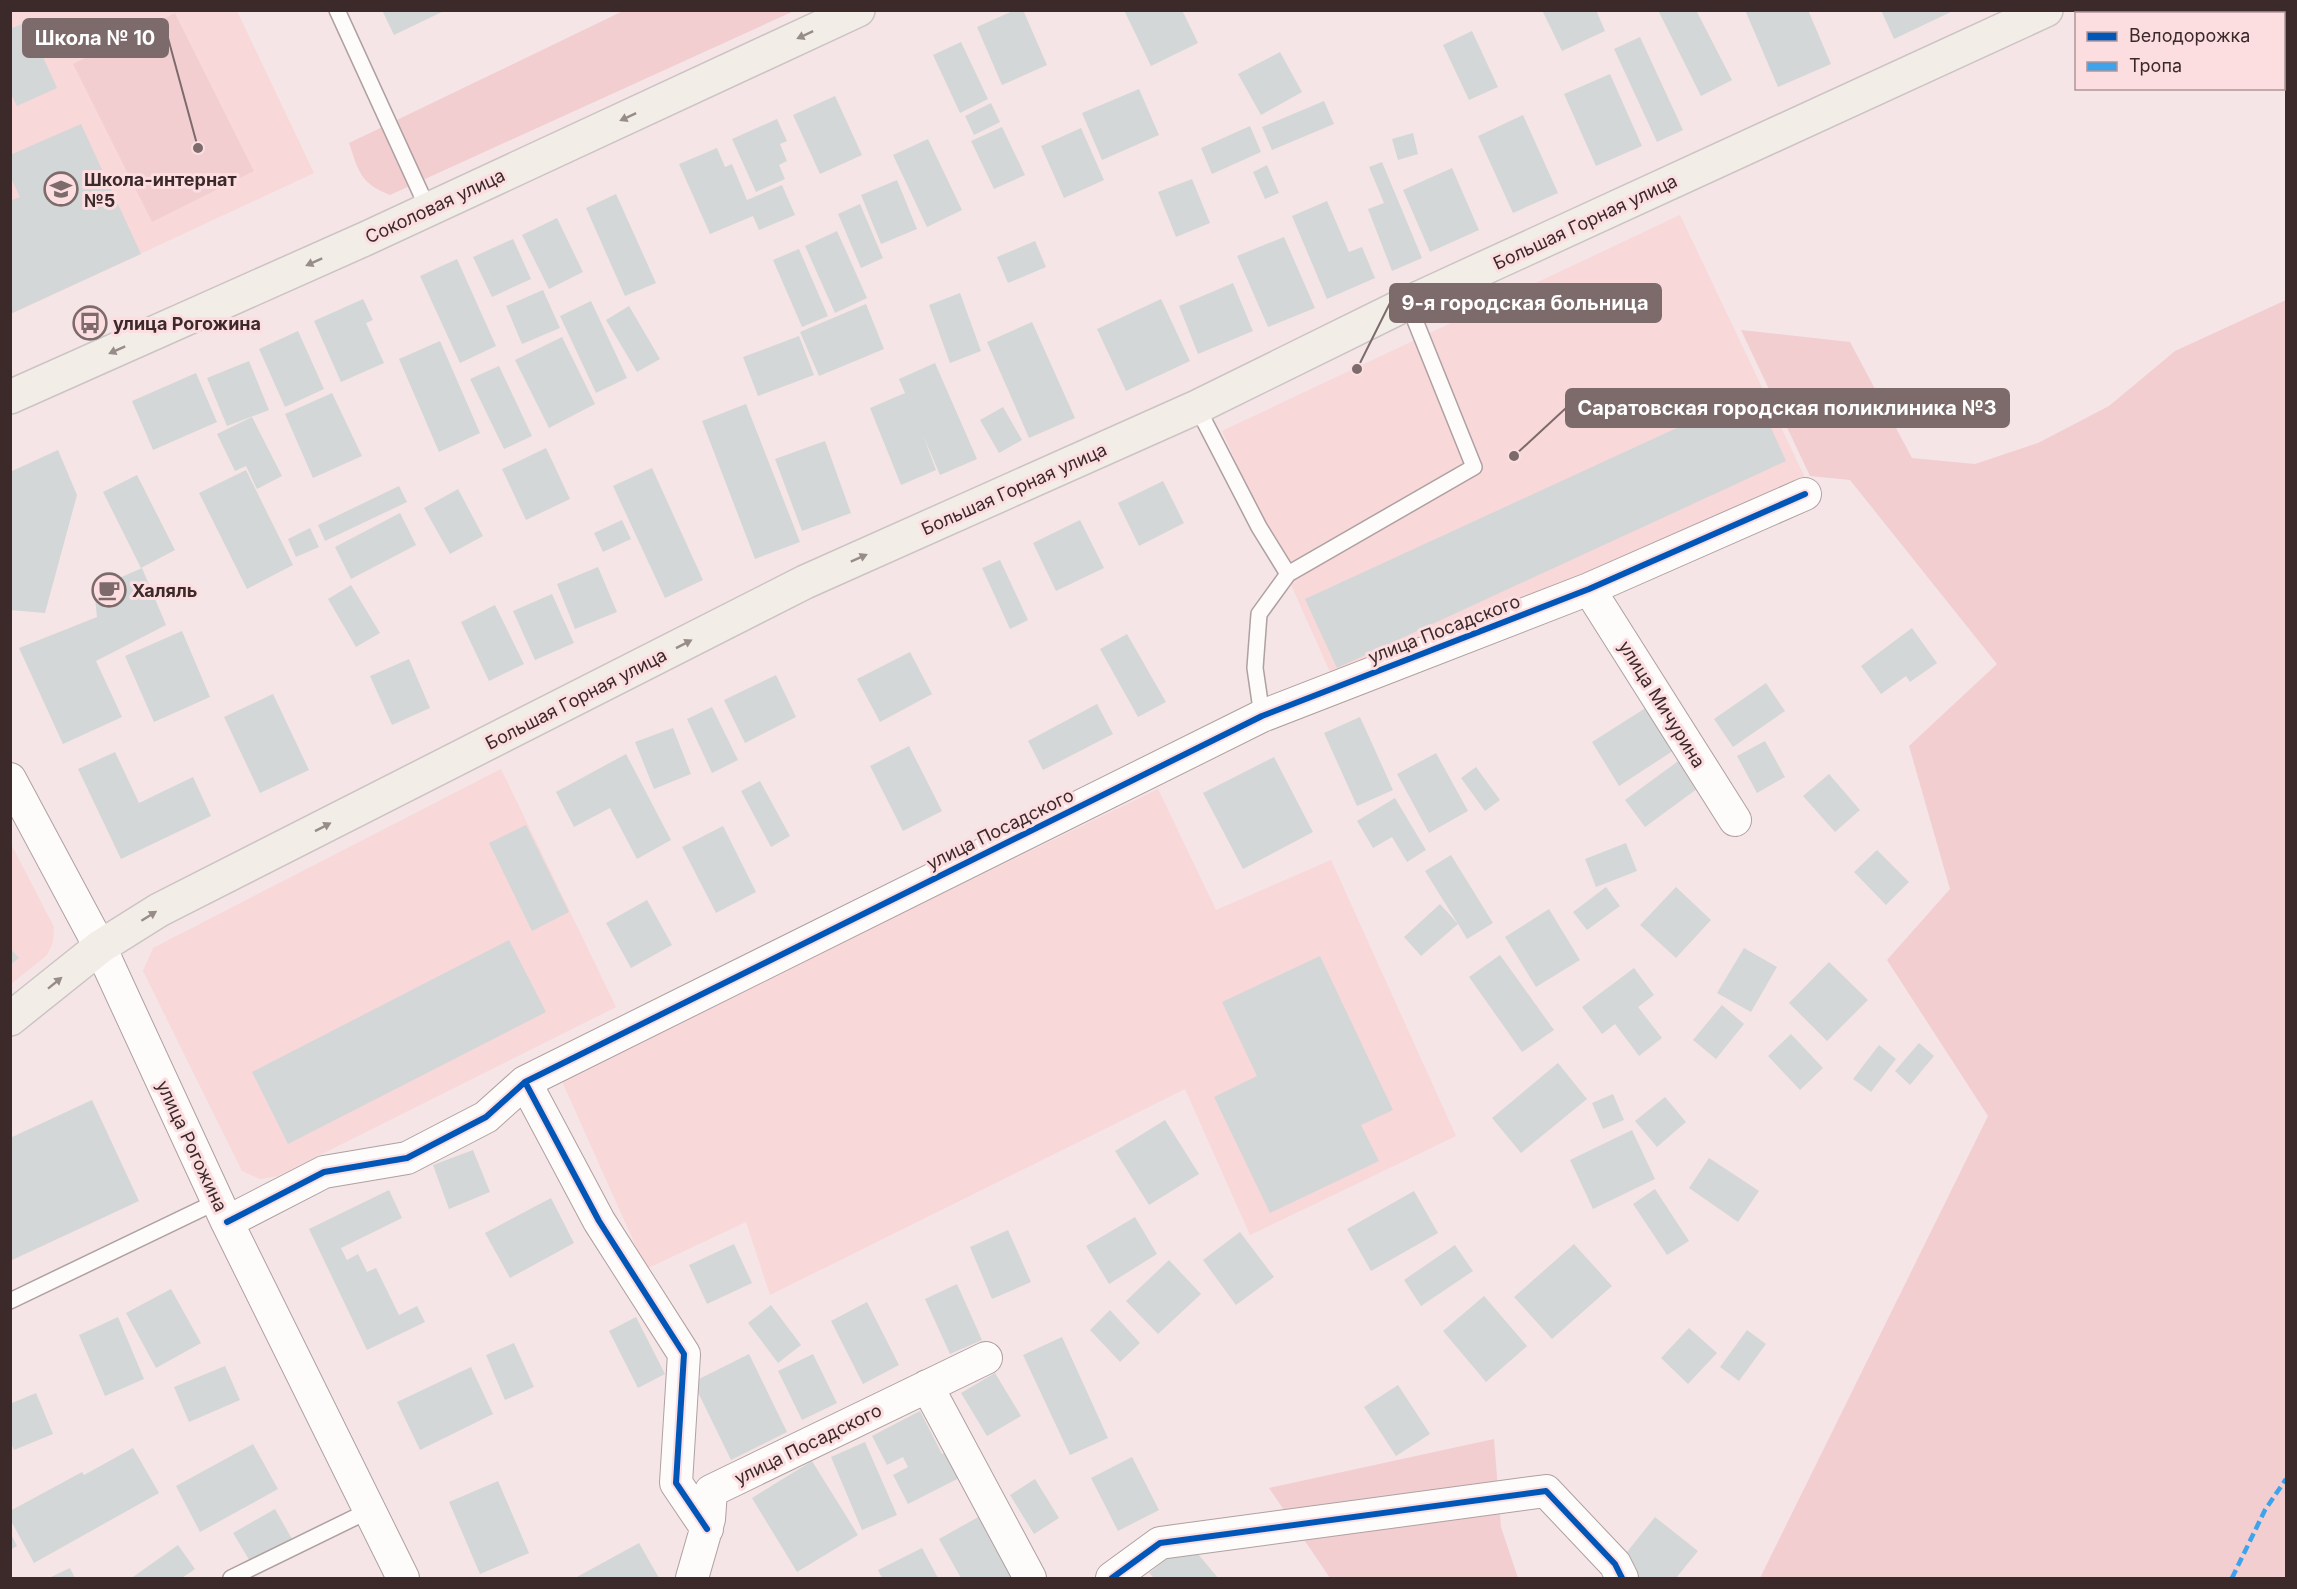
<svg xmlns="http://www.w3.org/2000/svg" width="2297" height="1589" font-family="Inter,sans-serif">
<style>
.built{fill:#f8d8d9}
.green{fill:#f2ced1}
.building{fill:#d4d7d7}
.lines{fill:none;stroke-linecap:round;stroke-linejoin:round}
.service-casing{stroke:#afa0a1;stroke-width:18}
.minor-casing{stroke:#afa0a1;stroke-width:34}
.primary-casing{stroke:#ccc3c4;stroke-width:36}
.service{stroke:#fefbfb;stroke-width:15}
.minor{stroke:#fefbfb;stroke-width:32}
.primary{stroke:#f3ede7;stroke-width:33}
.quiet{stroke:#3fa3eb;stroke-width:4.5;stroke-dasharray:9 4.5;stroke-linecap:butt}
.cycleway-casing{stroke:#fcdee0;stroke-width:10}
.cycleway{stroke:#0057b8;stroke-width:6}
.oneway{fill:#988c89}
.labels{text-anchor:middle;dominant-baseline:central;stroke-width:6;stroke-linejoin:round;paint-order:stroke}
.poi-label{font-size:18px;font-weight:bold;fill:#3c2a2b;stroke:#fcdee0;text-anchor:start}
.street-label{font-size:18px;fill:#3c2a2b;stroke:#fcdee0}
.leader{fill:none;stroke:#7d6b6c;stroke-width:2}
.callout-dot{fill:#7d6b6c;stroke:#fcdee0;stroke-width:2}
.callout{fill:#7d6b6c;stroke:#7d6b6c;stroke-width:2}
.callout-label{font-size:20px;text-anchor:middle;font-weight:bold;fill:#fff}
</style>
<rect width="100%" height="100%" fill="#f5e5e6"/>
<path class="built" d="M10,11H237L314,173L11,314Z
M1680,215L1807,482L1343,701L1222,431Z
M501,769L616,1007L278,1176L260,1179L242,1171L143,971L153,948Z
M1158,789L1216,910L1331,860L1456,1136L1250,1235L1185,1089L770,1295L746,1222L646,1269L561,1079Z
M10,842L54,927L53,942L47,955L11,984Z"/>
<path class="green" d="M623,11H794L390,195C360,183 359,172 349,143Z
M175,13L254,171L152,222L73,64Z
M2286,300V1578H1760L1988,1116L1887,960L1950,889L1909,746L1997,664L1850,480L1810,476L1741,330L1850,342L1912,458L1975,464L2038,443L2109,406L2175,351Z
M1494,1439L1501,1527L1518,1578H1330L1269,1488Z"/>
<path class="building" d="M382,10H446L394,35Z
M1015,10H1023L1047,65L1002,85L977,27Z
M1124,10H1182L1198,43L1151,66Z
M1542,10H1596L1605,31L1562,51Z
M1658,10H1696L1732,80L1701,96Z
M1745,10H1808L1831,64L1778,87Z
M1881,10H1955L1894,39Z
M27,22L57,88L17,106L10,92V29Z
M1472,31L1498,87L1469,100L1443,45Z
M1640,37L1683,130L1657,142L1614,49Z
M961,42L988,99L960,113L933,55Z
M1280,52L1302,92L1261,115L1238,74Z
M1610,74L1642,146L1596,166L1564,94Z
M1139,89L1159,135L1102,160L1082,113Z
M835,96L862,155L820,174L793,115Z
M1324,101L1334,124L1272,150L1262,127Z
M991,103L1000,122L974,135L965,116Z
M1523,115L1558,193L1513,213L1478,136Z
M777,119L787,141L780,144L787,161L779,165L785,179L756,192L732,139Z
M81,124L141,254L10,314V201L20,197L10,176V155Z
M1250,126L1261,152L1212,174L1201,148Z
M1002,127L1025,175L994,189L971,141Z
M1081,128L1104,180L1064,198L1041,146Z
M1413,133L1418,154L1398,160L1392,139Z
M928,139L962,210L927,227L893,155Z
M717,148L725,167L732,164L747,200L782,185L795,215L759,230L753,216L710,234L679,164Z
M1382,162L1422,258L1392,271L1368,209L1384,203L1369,167Z
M1267,165L1279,193L1265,199L1253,172Z
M1452,168L1479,230L1430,252L1403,190Z
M1192,179L1210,223L1176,237L1158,192Z
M897,180L917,229L881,244L861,195Z
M616,194L656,283L625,296L586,208Z
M1327,201L1349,252L1362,247L1375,278L1327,299L1292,216Z
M860,204L883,258L861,268L838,214Z
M557,218L583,272L549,289L522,235Z
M837,231L867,298L835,313L805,246Z
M1284,237L1315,308L1268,327L1237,256Z
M513,239L531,279L492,297L473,257Z
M1035,241L1046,267L1008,283L997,257Z
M799,249L828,316L802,327L773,260Z
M457,259L496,346L460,363L420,276Z
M1233,283L1253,331L1198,354L1179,306Z
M543,290L560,328L522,344L506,306Z
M960,293L981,351L950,363L929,305Z
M363,299L373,320L366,323L384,363L341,382L314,321Z
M1161,299L1190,361L1126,391L1097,329Z
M591,301L627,378L596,393L560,316Z
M866,304L884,349L819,376L800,332Z
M629,306L660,359L637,372L606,320Z
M1032,322L1075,418L1029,438L987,342Z
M298,331L324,389L285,407L259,349Z
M799,336L814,375L758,396L743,357Z
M562,337L595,404L549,428L515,360Z
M440,341L480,433L439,452L399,359Z
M249,361L269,410L227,426L207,378Z
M935,363L977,459L940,475L923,435L936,470L901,485L870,408L905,393L899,379Z
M499,366L532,436L504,449L470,379Z
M196,373L217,422L153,450L132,401Z
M1755,392L1786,461L1337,668L1305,599Z
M332,393L362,456L313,478L285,414Z
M746,404L800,542L755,559L702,421Z
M1003,407L1022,440L999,453L980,420Z
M252,417L282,476L257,489L246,466L235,471L217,434Z
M825,441L851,513L802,531L775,459Z
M546,448L570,499L526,520L502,469Z
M58,450L77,495L45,613L10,610V472Z
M652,468L703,580L665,598L613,486Z
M246,470L293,565L247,589L199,493Z
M137,475L175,550L141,568L103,492Z
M1163,481L1184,523L1139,546L1118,503Z
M399,486L407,502L325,541L318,525Z
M458,489L483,536L450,554L424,508Z
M400,513L416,545L351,579L335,547Z
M622,520L631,539L603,552L594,533Z
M1080,520L1104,568L1056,591L1033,543Z
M310,528L319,547L296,557L288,539Z
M1000,560L1028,620L1010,629L982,568Z
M598,567L617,612L575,629L557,584Z
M142,568L166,625L96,661L122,717L63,744L19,648L97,617L94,589Z
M351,585L380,633L356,647L328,599Z
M552,594L574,643L535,660L513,611Z
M495,605L524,664L489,681L461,622Z
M1912,628L1937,663L1910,682L1906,676L1881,694L1861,666Z
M182,631L210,697L154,722L125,656Z
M1127,634L1166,702L1138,717L1100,649Z
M910,652L932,694L880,722L857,679Z
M409,659L430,708L392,725L370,676Z
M776,675L796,717L745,743L724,700Z
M1766,683L1785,711L1733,747L1714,719Z
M273,694L309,770L260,793L224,717Z
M1655,702L1682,745L1619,786L1592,742Z
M1097,704L1113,734L1043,770L1028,741Z
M712,707L738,760L712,773L687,719Z
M1360,717L1393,790L1357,806L1324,733Z
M673,728L691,774L654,789L635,742Z
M1765,741L1785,777L1757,793L1737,756Z
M909,746L942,811L903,831L870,766Z
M115,752L139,803L193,777L211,816L121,859L78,769Z
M1436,753L1468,811L1429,833L1397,774Z
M626,754L671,840L637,859L610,808L574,827L556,792Z
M1274,757L1313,832L1243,869L1203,793Z
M1681,759L1701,786L1645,827L1625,800Z
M1476,767L1500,800L1485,811L1461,778Z
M1829,774L1860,810L1835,832L1803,796Z
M760,781L790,836L771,847L741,791Z
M1395,798L1426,850L1407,862L1392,837L1373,848L1357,821Z
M526,825L569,912L532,931L489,843Z
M723,826L756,892L716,913L682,847Z
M1626,843L1637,871L1596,887L1585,859Z
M1877,850L1909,882L1886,905L1854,872Z
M1451,855L1493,923L1467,939L1458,924L1421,956L1404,937L1440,904L1458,924L1425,871Z
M1606,887L1620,906L1587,930L1573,912Z
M1676,887L1711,920L1676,958L1640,925Z
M647,900L672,945L631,968L606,923Z
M1549,909L1580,960L1536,987L1505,937Z
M509,940L546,1012L288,1144L252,1072Z
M10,948L19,958L10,965Z
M1744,948L1777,967L1751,1012L1717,993Z
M1500,955L1554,1030L1522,1052L1469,977Z
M1320,956L1393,1110L1361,1125L1379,1161L1270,1213L1214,1097L1257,1076L1222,1002Z
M1829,962L1868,1000L1827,1041L1789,1003Z
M1634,968L1654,995L1638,1007L1662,1038L1639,1056L1615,1024L1602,1034L1582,1007Z
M1722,1005L1744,1024L1716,1059L1693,1040Z
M1791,1034L1823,1068L1800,1090L1768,1056Z
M1919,1043L1934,1056L1910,1085L1895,1071Z
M1879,1045L1896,1059L1871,1092L1853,1079Z
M1558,1063L1587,1099L1521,1153L1492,1118Z
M1613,1094L1624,1120L1603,1129L1592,1103Z
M1665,1097L1686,1122L1657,1147L1635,1121Z
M92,1100L139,1201L10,1261V1138Z
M1165,1120L1199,1174L1149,1205L1115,1151Z
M1632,1130L1655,1179L1593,1209L1570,1160Z
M473,1150L490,1192L449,1209L433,1165Z
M1709,1158L1759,1191L1738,1222L1689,1188Z
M1655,1189L1689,1241L1667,1255L1633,1204Z
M389,1190L402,1218L341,1248L347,1260L358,1254L367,1272L376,1268L399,1315L417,1306L425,1322L367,1350L309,1229Z
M1414,1191L1438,1233L1371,1271L1347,1229Z
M551,1198L574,1243L510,1278L485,1233Z
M1135,1217L1157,1254L1109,1284L1086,1246Z
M1008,1230L1031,1282L992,1299L970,1247Z
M1240,1232L1274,1277L1236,1305L1203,1260Z
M734,1244L752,1283L707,1304L689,1265Z
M1574,1244L1612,1286L1552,1339L1514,1297Z
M1455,1245L1473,1271L1421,1306L1404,1280Z
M1169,1260L1201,1294L1158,1334L1126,1301Z
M957,1284L982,1340L950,1354L925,1299Z
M171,1289L201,1343L156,1368L126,1313Z
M1484,1296L1527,1346L1486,1382L1443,1331Z
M867,1302L899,1365L863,1384L831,1321Z
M771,1305L801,1345L778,1363L748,1323Z
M1110,1310L1140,1343L1120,1362L1090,1330Z
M118,1317L144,1379L105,1396L79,1335Z
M636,1317L665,1374L638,1388L609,1331Z
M1689,1328L1717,1353L1688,1384L1661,1358Z
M1747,1330L1766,1344L1739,1381L1720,1367Z
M1062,1337L1108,1438L1070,1455L1023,1355Z
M514,1343L534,1387L505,1400L486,1355Z
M749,1354L787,1432L731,1460L693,1382Z
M813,1354L837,1403L802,1420L778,1371Z
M225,1366L240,1400L189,1422L174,1387Z
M471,1367L493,1414L420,1450L397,1402Z
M995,1373L1021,1416L987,1436L961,1393Z
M1398,1385L1430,1434L1396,1456L1364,1407Z
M36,1393L53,1434L14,1450L10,1441V1399L12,1403Z
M920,1411L942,1454L958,1446L971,1472L908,1504L893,1475L908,1467L903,1457L887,1465L872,1436Z
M865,1442L897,1515L862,1530L831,1457Z
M253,1444L278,1489L200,1532L176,1486Z
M133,1448L159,1493L34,1563L10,1519V1511L82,1472L84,1475Z
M1132,1457L1159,1510L1118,1531L1091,1478Z
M812,1461L858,1535L797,1572L752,1498Z
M1035,1479L1059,1518L1034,1534L1010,1495Z
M498,1481L529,1553L480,1574L449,1502Z
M275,1509L292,1539L251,1563L233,1533Z
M980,1516L1015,1578H961L939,1539Z
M1655,1517L1698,1551L1676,1578H1639L1619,1562Z
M10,1532L17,1546L10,1550Z
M1188,1542L1218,1578H1154L1149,1573Z
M639,1543L659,1578H575Z
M178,1545L195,1569L182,1578H134L133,1577Z
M922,1548L938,1578H882L878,1570Z
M70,1568L75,1578H49Z"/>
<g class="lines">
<g class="service-casing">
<path id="service" d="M337,10L428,209
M1197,407L1259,527L1288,574L1259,614L1255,668L1262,716
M1288,574L1474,467L1408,303
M10,1301L218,1201
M231,1578L368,1511"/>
</g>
<g class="minor-casing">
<path id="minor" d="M1589,589L1735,820
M10,779L100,947L227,1222L403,1578
M525,1082L599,1221L684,1354L676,1483L707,1529
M227,1222L324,1172L407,1158L486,1117L525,1082L1262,716L1589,589L1805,494
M927,1386L1030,1578
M692,1578L709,1519L711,1491L986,1358
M1112,1578L1160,1543L1546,1491L1615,1564L1622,1578"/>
</g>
<g class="primary-casing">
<path id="primary" d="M10,397L367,238L858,10
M10,1019L100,947L159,910L805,582L1197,407L1408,303L2046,10"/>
</g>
<use href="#service" class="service"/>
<use href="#minor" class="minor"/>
<use href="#primary" class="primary"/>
<path class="quiet" d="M2232,1578L2265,1510L2286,1479"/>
<g class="cycleway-casing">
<path id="cycleway" d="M525,1082L599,1221L684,1354L676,1483L707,1529
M227,1222L324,1172L407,1158L486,1117L525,1082L1262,716L1589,589L1805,494
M1112,1578L1160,1543L1546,1491L1615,1564L1622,1578"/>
</g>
<use href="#cycleway" class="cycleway"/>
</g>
<defs><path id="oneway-solid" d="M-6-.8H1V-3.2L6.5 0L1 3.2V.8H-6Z" transform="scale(1.5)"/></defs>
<g class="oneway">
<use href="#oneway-solid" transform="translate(805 35) rotate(155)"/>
<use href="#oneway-solid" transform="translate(628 117) rotate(155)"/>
<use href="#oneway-solid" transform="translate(314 262) rotate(156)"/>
<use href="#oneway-solid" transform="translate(117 350) rotate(156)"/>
<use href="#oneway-solid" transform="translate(859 558) rotate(-24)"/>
<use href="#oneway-solid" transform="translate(684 644) rotate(-27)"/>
<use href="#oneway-solid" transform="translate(323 827) rotate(-27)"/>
<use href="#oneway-solid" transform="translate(149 916) rotate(-32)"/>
<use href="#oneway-solid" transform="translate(55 983) rotate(-39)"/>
</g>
<defs>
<g id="school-ring" transform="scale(1.725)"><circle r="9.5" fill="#fcdee0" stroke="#7d6b6c" stroke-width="1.5"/><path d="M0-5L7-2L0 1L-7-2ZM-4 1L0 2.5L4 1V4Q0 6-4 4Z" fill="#7d6b6c"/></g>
<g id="bus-ring" transform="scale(1.725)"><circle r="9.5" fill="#fcdee0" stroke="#7d6b6c" stroke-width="1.5"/><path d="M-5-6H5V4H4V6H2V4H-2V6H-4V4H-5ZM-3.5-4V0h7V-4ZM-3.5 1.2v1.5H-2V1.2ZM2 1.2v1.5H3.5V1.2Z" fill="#7d6b6c"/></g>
<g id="cafe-ring" transform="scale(1.725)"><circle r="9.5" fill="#fcdee0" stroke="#7d6b6c" stroke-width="1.5"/><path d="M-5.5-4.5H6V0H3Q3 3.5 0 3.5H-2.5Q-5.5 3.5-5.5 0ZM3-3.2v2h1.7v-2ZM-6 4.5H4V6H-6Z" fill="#7d6b6c"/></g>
</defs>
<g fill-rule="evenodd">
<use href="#school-ring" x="61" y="189"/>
<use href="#bus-ring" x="90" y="323"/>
<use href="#cafe-ring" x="109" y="590"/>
</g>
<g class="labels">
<g class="poi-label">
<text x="84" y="179">Школа-интернат<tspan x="84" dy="21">№5</tspan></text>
<text x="113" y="323">улица Рогожина</text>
<text x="132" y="590">Халяль</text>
</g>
<g class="street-label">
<text transform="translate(435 206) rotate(-25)">Соколовая улица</text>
<text transform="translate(1585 222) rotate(-25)">Большая Горная улица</text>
<text transform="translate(1014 489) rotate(-24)">Большая Горная улица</text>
<text transform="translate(1444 629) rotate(-21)">улица Посадского</text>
<text transform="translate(576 699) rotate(-27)">Большая Горная улица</text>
<text transform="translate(1662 704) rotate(58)">улица Мичурина</text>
<text transform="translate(1000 829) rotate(-26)">улица Посадского</text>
<text transform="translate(192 1146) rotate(65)">улица Рогожина</text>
<text transform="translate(808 1444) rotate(-26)">улица Посадского</text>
</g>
</g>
<path class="leader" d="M198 148L168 38M1357 369L1390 303M1514 456L1566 408"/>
<g class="callout-dot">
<circle cx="198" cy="148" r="6"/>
<circle cx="1357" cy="369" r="6"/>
<circle cx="1514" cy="456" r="6"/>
</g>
<g class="callout">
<rect x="23" y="19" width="145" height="38" rx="6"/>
<rect x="1390" y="284" width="271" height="38" rx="6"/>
<rect x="1566" y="389" width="443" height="38" rx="6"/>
</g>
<g class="callout-label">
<text x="95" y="45">Школа № 10</text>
<text x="1525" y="310">9-я городская больница</text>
<text x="1787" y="415">Саратовская городская поликлиника №3</text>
</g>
<rect width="2297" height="1589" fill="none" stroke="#3c2a2b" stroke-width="24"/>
<rect x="2075" y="12" width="210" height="78" fill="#fcdee0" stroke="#af9698" stroke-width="1.5"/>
<rect x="2087" y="32" width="30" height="9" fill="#0057b8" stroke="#af9698" stroke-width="1.5"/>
<text x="2129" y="42" font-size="18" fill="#3c2a2b">Велодорожка</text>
<rect x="2087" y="62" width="30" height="9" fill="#3fa3eb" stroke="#af9698" stroke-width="1.5"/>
<text x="2129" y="72" font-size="18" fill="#3c2a2b">Тропа</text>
</svg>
